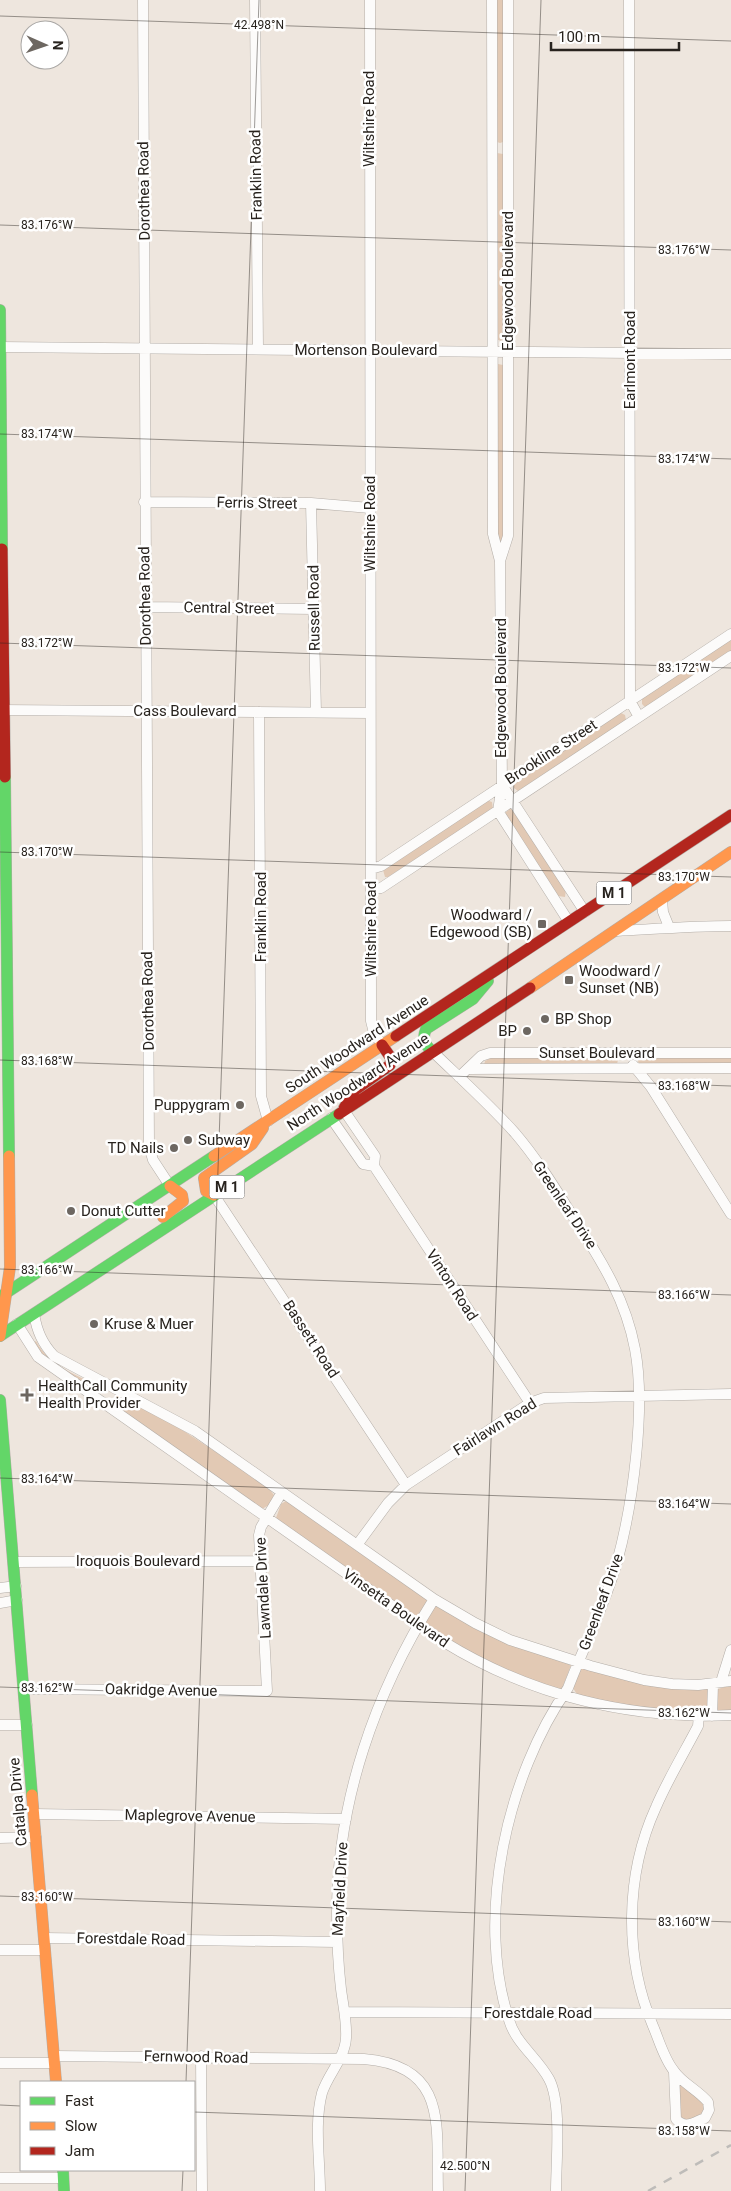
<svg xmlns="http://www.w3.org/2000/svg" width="731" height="2191" font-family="Roboto,sans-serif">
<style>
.green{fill:#e2c9b4}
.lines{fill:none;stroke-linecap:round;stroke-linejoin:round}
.street-casing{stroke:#b3ada7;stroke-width:11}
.fast-casing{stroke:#b3ada7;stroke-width:12}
.slow-casing{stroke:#b3ada7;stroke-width:12}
.jam-casing{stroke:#b3ada7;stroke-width:12}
.street{stroke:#fcfbfa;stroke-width:10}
.fast{stroke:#63d668;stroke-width:11}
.slow{stroke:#ff974d;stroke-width:11}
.jam{stroke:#b3261e;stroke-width:11}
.rail{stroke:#bebcb9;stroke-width:2.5;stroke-dasharray:9 9;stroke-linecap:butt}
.ticks{fill:none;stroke:#28231e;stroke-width:1;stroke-opacity:0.45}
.poi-dot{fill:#6d6761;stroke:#fff;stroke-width:2}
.labels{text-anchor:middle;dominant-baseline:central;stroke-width:5;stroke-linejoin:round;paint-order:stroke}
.shield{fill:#fff;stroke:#686562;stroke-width:1}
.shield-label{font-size:14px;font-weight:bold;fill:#28231e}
.street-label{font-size:15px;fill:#28231e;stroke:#fff}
.poi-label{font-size:15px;fill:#28231e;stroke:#fff;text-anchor:start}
.ticks-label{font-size:12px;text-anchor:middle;fill:#28231e;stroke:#fff;stroke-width:5;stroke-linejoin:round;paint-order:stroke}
</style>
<rect width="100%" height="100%" fill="#eee6de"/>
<path class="green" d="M495,0H505L503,142L500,143L497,142Z
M497,153L503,154L504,340L501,341L496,339V157Z
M498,364L503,365L504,537L500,543H497Z
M731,639V652L645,707L642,704V697Z
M621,713L625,715L626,720L518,791L514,788V782Z
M486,800L492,802L493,809L388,877H385L383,870Z
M511,808L566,889L565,897L558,896L505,813Z
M731,1056V1065L639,1064L638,1061L640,1057Z
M493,1057H614L618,1060L617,1064L484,1065L485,1061Z
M36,1341C48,1365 76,1375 99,1386L100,1391L95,1393L38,1352L33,1343Z
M115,1396C136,1395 246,1472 269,1489L274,1495L269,1505L262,1509L111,1403Z
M286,1501L428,1599L420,1616L415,1617L276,1518L281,1504Z
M436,1606L499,1640L571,1665L562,1689C535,1693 450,1641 426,1624V1620Z
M582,1668L705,1688L708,1690V1710L704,1713L639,1708L578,1696L573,1688L579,1669Z
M731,1685V1711H719L716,1708L718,1689Z
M679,2082L705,2104L703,2113L689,2120L679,2117Z"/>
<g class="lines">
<g class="street-casing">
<path id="street" d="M143,0L149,1146L153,1160L170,1186
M255,0L258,349
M370,0L371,1021L374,1033L382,1045
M492,0L493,534L500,561L502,785L498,811L569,922
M629,0L630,701L639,717
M0,347L731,354
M144,502L311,503L370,508
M311,503L316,712
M500,561L508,536V0
M145,607L314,609
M0,710L370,713
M259,712L261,1096L268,1121
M502,785L585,912
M371,869L381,866L731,634
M371,889L381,888L731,656
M662,900L663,912L669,927
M617,931C655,929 693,926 731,926
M432,1051C460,1078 489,1104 515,1133C539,1161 558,1193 577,1223C603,1263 626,1301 635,1349C646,1407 633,1504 617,1562C605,1605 584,1646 568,1688C507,1775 475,1917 509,2020C516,2044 537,2057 549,2079C562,2103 556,2162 556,2191
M633,1065L651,1087L731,1214
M468,1069L731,1068
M459,1077L481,1056L490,1053H731
M343,1109L375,1156L374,1166L530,1403
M331,1118L363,1164L374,1166
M214,1195L406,1485
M34,1314C37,1331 42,1343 54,1356L195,1431L434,1599L475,1623L510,1640L591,1666L644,1680L672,1684L698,1685L731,1681
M17,1324L38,1357L444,1642C530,1695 630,1720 731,1715
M357,1545L388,1503L406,1485L530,1403L544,1398L731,1394
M14,1562L261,1561
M0,1588L16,1586
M0,1603L17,1600
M721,1682L731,1650
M24,1689L267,1691L259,1535L261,1527L282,1492
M712,1716L713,1684
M0,1725H27
M34,1814L346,1819
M0,1838L36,1837
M44,1938L337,1942
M0,1950H45
M345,2012L731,2014
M54,2056L364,2059C449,2066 436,2127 438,2191
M201,2056L202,2191
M0,2063H54
M674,2072L676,2119C685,2130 694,2122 705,2118L709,2110L708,2102C698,2090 682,2083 674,2071C664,2059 659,2040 653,2026C624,1958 625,1875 656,1807C668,1779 684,1753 698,1726L699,1715
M0,2178H63
M320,2191C320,2160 314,2123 322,2093C328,2074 345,2058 346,2038C347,2021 343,2005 341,1989C338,1964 337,1939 337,1913C337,1801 375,1693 434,1599"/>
</g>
<g class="fast-casing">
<path id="fast" d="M0,310L2,549
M5,777L9,1156
M432,1051C424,1044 422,1039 426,1029L473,999L488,981
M0,1297L214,1156
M0,1336L339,1114
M0,1400L32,1795
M63,2170L64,2191"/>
</g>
<g class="slow-casing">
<path id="slow" d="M530,988L731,852
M214,1156L396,1036
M214,1195L206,1191L204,1178L252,1144L263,1128
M163,1217L183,1201L182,1195L170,1186
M0,1336L10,1267L9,1156
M32,1795L56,2082"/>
</g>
<g class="jam-casing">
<path id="jam" d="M2,549L5,777
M396,1036L731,815
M344,1108L355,1090L390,1065L391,1058L382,1045
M339,1114L530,988"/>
</g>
<use href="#street" class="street"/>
<use href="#fast" class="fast"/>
<use href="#slow" class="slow"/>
<use href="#jam" class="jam"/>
<path class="rail" d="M648,2191L731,2145"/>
</g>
<path class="ticks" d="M0,16L731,41M0,225L731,250M0,434L731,459M0,643L731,668M0,852L731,877M0,1060L731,1086M0,1269L731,1295M0,1478L731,1504M0,1687L731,1713M0,1896L731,1922M186,2082L259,0M0,2105L21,2106M194,2112L731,2131M182,2191L183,2170M465,2191L541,0"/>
<g class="poi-dot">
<rect x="537" y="919" width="10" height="10" rx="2.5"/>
<rect x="564" y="975" width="10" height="10" rx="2.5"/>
<circle cx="545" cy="1019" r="5"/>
<circle cx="527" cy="1031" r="5"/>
<circle cx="240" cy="1105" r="5"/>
<circle cx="188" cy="1140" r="5"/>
<circle cx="174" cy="1148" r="5"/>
<circle cx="71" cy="1211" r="5"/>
<circle cx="94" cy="1324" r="5"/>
<path d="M24.5 1387.5h5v5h5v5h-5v5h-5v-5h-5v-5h5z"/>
</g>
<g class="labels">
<g class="shield">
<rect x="596.5" y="881.5" width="35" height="23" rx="4"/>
<rect x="209.5" y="1175.5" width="35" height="23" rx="4"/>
</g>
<g class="shield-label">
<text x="614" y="893">M 1</text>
<text x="227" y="1187">M 1</text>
</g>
<g class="street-label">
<text transform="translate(369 119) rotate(-90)">Wiltshire Road</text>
<text transform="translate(256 175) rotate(-91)">Franklin Road</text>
<text transform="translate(144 191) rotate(-91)">Dorothea Road</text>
<text transform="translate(508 281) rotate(-90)">Edgewood Boulevard</text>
<text x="366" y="350">Mortenson Boulevard</text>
<text transform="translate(630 360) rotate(-90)">Earlmont Road</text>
<text transform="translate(257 503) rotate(1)">Ferris Street</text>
<text transform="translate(370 524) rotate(-90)">Wiltshire Road</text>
<text transform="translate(145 596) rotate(-91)">Dorothea Road</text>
<text transform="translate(229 608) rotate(1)">Central Street</text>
<text transform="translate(314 608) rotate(-91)">Russell Road</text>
<text transform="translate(501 688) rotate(-90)">Edgewood Boulevard</text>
<text x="185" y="711">Cass Boulevard</text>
<text transform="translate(551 752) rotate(-33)">Brookline Street</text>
<text transform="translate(261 917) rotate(-90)">Franklin Road</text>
<text transform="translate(371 929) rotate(-90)">Wiltshire Road</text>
<text transform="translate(148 1001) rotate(-91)">Dorothea Road</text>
<text transform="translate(357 1044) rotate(-33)">South Woodward Avenue</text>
<text x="597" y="1053">Sunset Boulevard</text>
<text transform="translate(358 1082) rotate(-33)">North Woodward Avenue</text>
<text transform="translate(565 1205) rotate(56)">Greenleaf Drive</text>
<text transform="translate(452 1285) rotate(57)">Vinton Road</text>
<text transform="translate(311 1339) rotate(57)">Bassett Road</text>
<text transform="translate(495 1427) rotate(-32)">Fairlawn Road</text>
<text x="138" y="1561">Iroquois Boulevard</text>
<text transform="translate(263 1588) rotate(-93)">Lawndale Drive</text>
<text transform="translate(601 1602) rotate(-70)">Greenleaf Drive</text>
<text transform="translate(396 1608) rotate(35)">Vinsetta Boulevard</text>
<text transform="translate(161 1690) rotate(1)">Oakridge Avenue</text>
<text transform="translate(18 1802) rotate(-95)">Catalpa Drive</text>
<text transform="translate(190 1816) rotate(1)">Maplegrove Avenue</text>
<text transform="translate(340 1889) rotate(-87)">Mayfield Drive</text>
<text transform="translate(131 1939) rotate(1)">Forestdale Road</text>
<text x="538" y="2013">Forestdale Road</text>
<text transform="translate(196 2057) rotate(1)">Fernwood Road</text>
</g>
<g class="poi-label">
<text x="532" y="915" text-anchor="end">Woodward /<tspan x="532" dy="17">Edgewood (SB)</tspan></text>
<text x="579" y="971">Woodward /<tspan x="579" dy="17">Sunset (NB)</tspan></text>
<text x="555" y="1019">BP Shop</text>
<text x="517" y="1031" text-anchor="end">BP</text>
<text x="230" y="1105" text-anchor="end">Puppygram</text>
<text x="198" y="1140">Subway</text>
<text x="164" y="1148" text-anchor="end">TD Nails</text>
<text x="81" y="1211">Donut Cutter</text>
<text x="104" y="1324">Kruse &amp; Muer</text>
<text x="38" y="1386">HealthCall Community<tspan x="38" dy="17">Health Provider</tspan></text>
</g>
</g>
<g class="ticks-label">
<text x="259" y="29">42.498°N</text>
<text x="47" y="229">83.176°W</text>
<text x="684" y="254">83.176°W</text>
<text x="47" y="438">83.174°W</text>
<text x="684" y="463">83.174°W</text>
<text x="47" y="647">83.172°W</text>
<text x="684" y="672">83.172°W</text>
<text x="47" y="856">83.170°W</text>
<text x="684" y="881">83.170°W</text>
<text x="47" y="1065">83.168°W</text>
<text x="684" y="1090">83.168°W</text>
<text x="47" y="1274">83.166°W</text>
<text x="684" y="1299">83.166°W</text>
<text x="47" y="1483">83.164°W</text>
<text x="684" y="1508">83.164°W</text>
<text x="47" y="1692">83.162°W</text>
<text x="684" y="1717">83.162°W</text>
<text x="47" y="1901">83.160°W</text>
<text x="684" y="1926">83.160°W</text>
<text x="684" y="2135">83.158°W</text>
<text x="465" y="2170">42.500°N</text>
</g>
<rect x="20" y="2081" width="175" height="90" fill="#ffffff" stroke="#a9a7a5"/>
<rect x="30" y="2097" width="25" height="8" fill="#63d668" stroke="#a9a7a5"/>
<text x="65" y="2106" font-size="15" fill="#28231e">Fast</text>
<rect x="30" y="2122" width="25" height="8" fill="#ff974d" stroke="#a9a7a5"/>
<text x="65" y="2131" font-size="15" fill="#28231e">Slow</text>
<rect x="30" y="2147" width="25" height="8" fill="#b3261e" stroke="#a9a7a5"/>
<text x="65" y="2156" font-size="15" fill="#28231e">Jam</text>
<g transform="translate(45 45) rotate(92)"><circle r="24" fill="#ffffff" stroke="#a9a7a5"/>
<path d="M0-4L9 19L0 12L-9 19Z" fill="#6d6761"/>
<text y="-8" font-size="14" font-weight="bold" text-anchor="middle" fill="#28231e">N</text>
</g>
<path d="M551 42v8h128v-8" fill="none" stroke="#28231e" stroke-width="2.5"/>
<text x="558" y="42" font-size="15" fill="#28231e" stroke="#ffffff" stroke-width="4" paint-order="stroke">100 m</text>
</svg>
